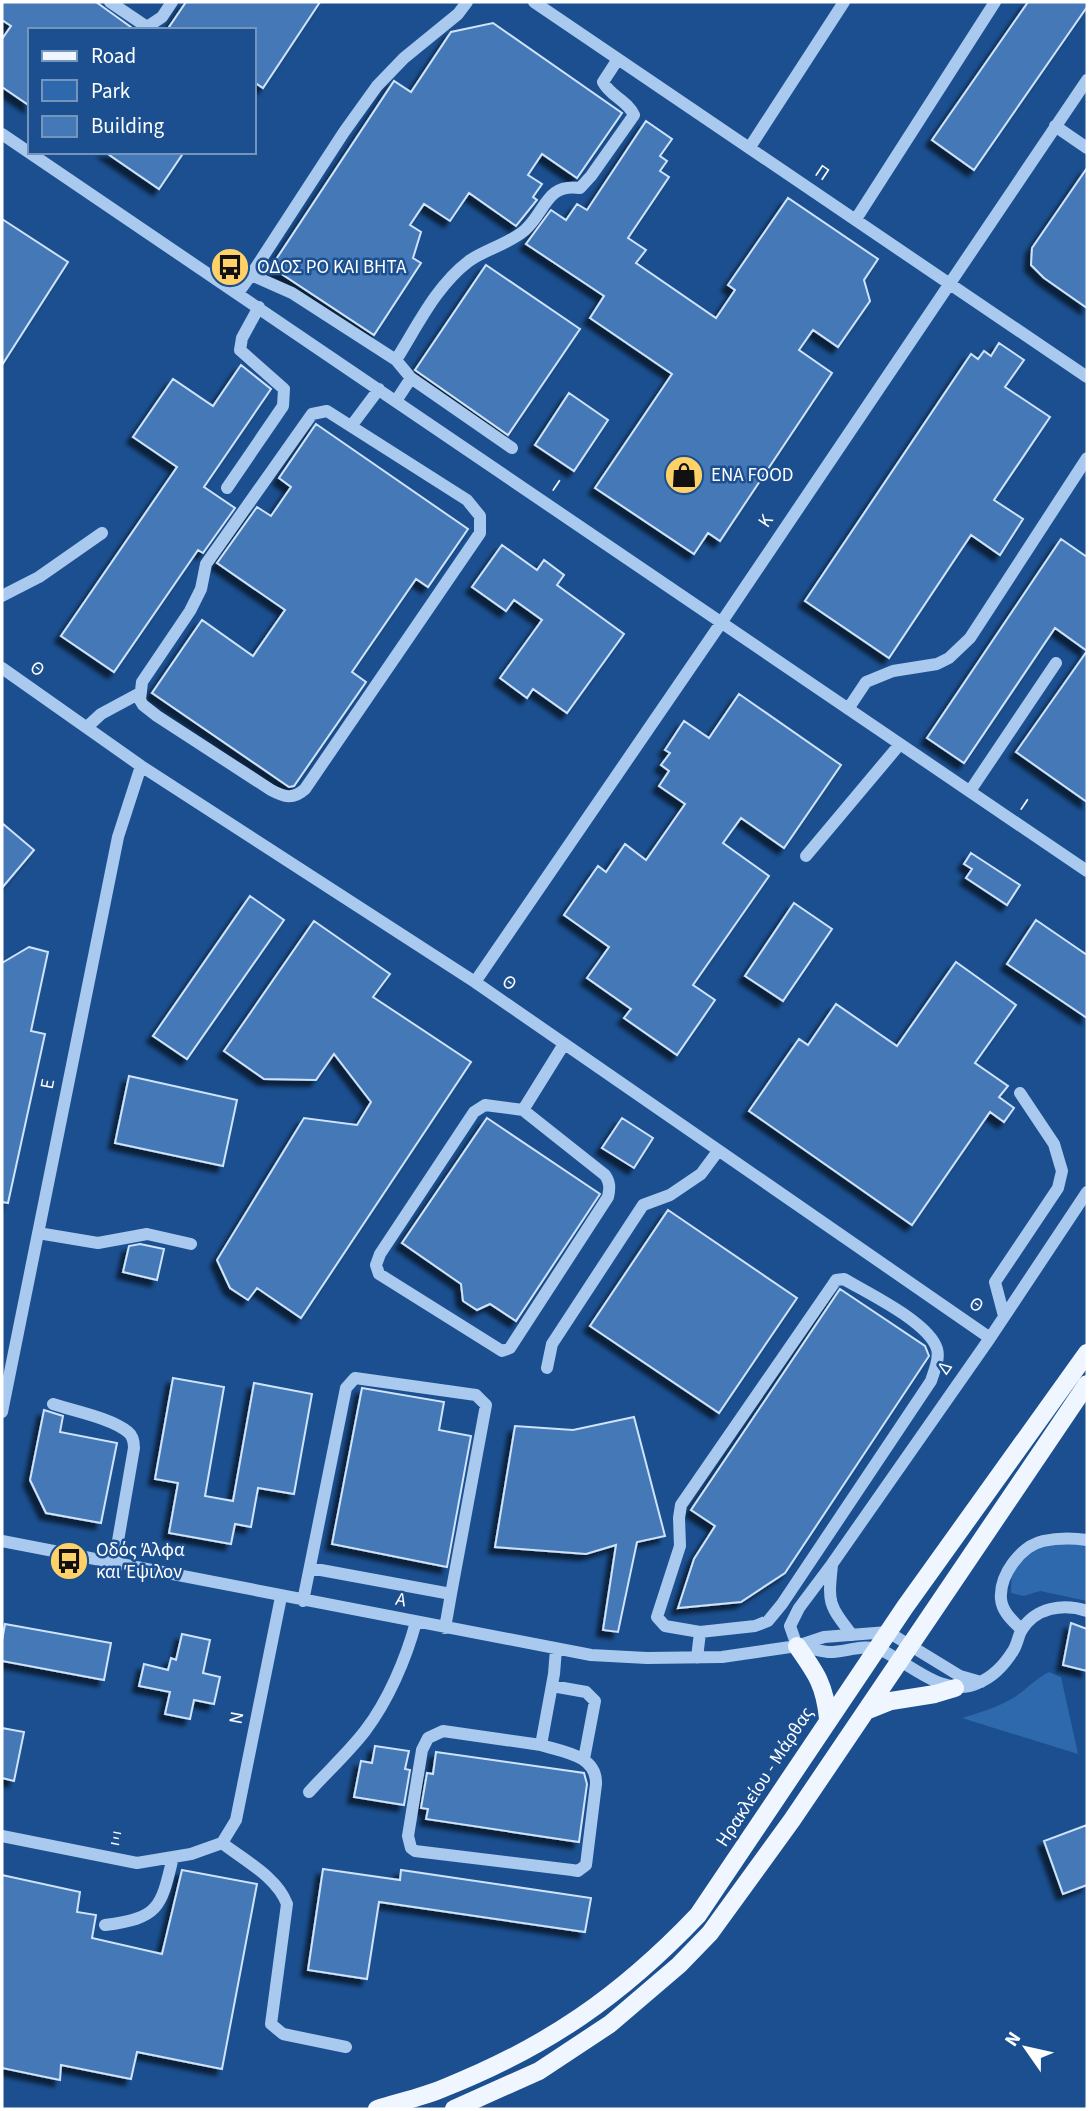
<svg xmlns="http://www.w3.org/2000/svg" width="1089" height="2111" font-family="'Source Sans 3',sans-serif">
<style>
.green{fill:#2e69ad}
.building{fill:#4478b7;stroke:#cfe3fa;stroke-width:2;filter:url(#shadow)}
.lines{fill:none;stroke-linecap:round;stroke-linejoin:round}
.minor{stroke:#a9c9ee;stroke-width:12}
.major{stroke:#f0f6ff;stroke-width:18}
.labels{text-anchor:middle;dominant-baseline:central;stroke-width:5;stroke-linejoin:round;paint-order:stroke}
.street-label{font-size:19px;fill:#fff;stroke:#1b4f8f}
.poi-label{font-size:19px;fill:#fff;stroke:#1b4f8f;text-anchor:start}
</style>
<defs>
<filter id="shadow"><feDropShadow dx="-6" dy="6" stdDeviation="2" flood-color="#0009"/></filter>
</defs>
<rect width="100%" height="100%" fill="#1b4f8f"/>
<path class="green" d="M1051,1540L1087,1545V1601L1040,1591L1024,1596L1011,1593L1012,1562Z
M1049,1672L1061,1677L1078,1754L962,1718C979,1713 998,1707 1013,1698C1026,1690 1035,1679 1049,1672Z"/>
<path class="building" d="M2,2H96L135,30H30V106L2,87V39L11,26L2,20Z
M186,2H320L263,88L254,82V30H167Z
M1028,2H1087V7L974,170L932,140Z
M493,23L622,113L577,178L542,154L528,175L542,184L533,197L537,200L516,226L469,193L450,221L424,204L410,225L421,232L413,258L421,263L374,335L271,267L394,81L411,92L451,32Z
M646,121L672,139L660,156L667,161L660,171L669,177L628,238L646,250L636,263L716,318L735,290L728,285L788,198L878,259L864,280L870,301L838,347L813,330L799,350L832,373L720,541L708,533L694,554L595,488L672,374L590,318L604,296L526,244L551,210L566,220L577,204L587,210Z
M105,152H184L159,189Z
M1087,168V308L1044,278L1031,265L1032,248Z
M2,219L68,262L2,365Z
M486,265L580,329L508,435L415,370Z
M999,343L1024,360L1005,387L1050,417L994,500L1023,519L1000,555L971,535L889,658L805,601L971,354L978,359L984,351L991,356Z
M241,365L271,389L204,487L235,508L203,553L198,550L114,672L61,636L177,467L133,437L173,379L213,406Z
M569,393L608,420L574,471L535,445Z
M316,424L468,529L428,587L416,579L352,672L366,682L294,786L289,787L152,693L202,620L253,656L285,610L217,563L257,507L271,516L291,487L279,478Z
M1061,539L1087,557V802L1016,752L1087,651L1055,628L964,763L927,738Z
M502,545L537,570L544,560L564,575L557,585L624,634L567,713L533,689L527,698L500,678L542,620L514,600L506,611L472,587Z
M739,694L841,765L784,848L741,818L723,843L769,876L693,985L715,1000L677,1055L624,1018L631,1009L587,978L609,947L564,915L598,866L606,872L625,844L646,860L685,804L659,786L669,771L661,765L670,753L665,750L684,721L709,738Z
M2,823L34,850L2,888Z
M971,853L1020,885L1007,905L966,878L972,869L964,864Z
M250,896L284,920L187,1059L153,1036Z
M794,903L832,929L783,1001L745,976Z
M1036,920L1087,955V1018L1007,964Z
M314,921L390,974L373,997L471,1062L301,1318L257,1288L248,1300L230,1288L217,1260L304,1118L357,1125L371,1102L334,1054L316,1080L264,1079L224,1051Z
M29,947L48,952L31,1031L45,1034L8,1203L2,1202V963Z
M956,962L1016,1005L975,1063L1008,1086L999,1097L1014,1108L1004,1122L990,1112L912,1225L749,1111L799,1039L808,1045L836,1004L897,1046Z
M129,1076L237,1100L223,1166L115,1143Z
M487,1118L600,1194L516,1321L490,1304L477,1310L463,1301L461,1284L402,1243Z
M622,1118L653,1138L634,1168L602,1148Z
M668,1210L797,1298L719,1413L590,1326Z
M140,1244L164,1249L157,1280L123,1272L129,1246Z
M840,1289L925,1346L929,1356L785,1573L741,1602L678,1608L694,1559L715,1526L691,1510Z
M173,1378L224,1387L205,1496L233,1501L254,1383L312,1394L294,1494L258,1488L251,1527L235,1524L231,1544L169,1533L178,1483L155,1479Z
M362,1388L444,1402L439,1430L471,1436L447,1567L332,1544Z
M44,1410L63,1416L60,1432L117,1443L101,1523L46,1513L30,1480Z
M634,1417L665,1536L637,1542L618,1632L603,1630L616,1545L586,1554L495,1547L515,1426L573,1430Z
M1071,1623L1087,1629V1671L1063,1665Z
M5,1624L111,1643L104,1680L2,1661V1641Z
M182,1634L210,1640L203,1673L220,1677L214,1704L194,1700L190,1719L165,1714L170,1692L139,1686L144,1664L168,1670L171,1658L176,1660Z
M2,1728L24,1732L14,1781L2,1778Z
M375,1746L409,1751L405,1769L410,1770L404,1805L354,1797L361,1761L372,1763Z
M436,1752L584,1773L587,1784L579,1842L426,1819L428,1809L421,1808L427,1773L433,1774Z
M1087,1825V1885L1063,1894L1044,1841Z
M323,1869L400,1880L401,1870L591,1898L585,1932L379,1902L367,1979L308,1970Z
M182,1870L257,1884L222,2069L137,2052L131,2079L61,2065L60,2080L2,2068V1875L80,1892L77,1912L96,1915L92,1938L162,1954Z"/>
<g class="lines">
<path class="minor" d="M110,2L147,27L162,17L172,2
M534,2L1087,377
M1055,126L1087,148
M2,134L1087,871
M750,147L844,2
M856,219L995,2
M251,275L344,132L377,86L404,58L458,14L467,2
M238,293L251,275L292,293L396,360L411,378L512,448
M396,360C418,325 436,286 469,261C486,249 509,244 525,230C546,211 546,183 580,188L591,176L634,115C627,100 610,96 603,82L618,59
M396,401L411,378
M327,411L467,500L480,516V533L305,789C293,800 284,797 271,790L157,716L143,705L140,700L142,682L190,611L201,589L206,564L312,414Z
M352,425L379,389
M227,488L283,406L284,389L240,350L242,338L259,307
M2,596L39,577L102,533
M2,668L141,766L475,982L990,1338
M848,709L866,682L893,671L937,664L949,658L970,638L1087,458
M87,727L101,714L140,693
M970,791L1056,663
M806,856L900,744
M475,982L721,623L1087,80
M523,1110L485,1105L474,1112L380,1254L376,1265L379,1274L502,1351L510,1348L608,1197C610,1188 610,1182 605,1175L523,1110L564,1044
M38,1233L98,1243L147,1234L191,1244
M1004,1316L995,1282L1058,1188L1062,1171L1054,1144L1020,1093
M547,1368L552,1344L643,1205L670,1195L701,1174L718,1151
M53,1404C74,1411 111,1418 128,1432C133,1436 134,1442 134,1448L114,1564
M2,1412L118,837L141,766
M2,1541L591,1655L647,1658L722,1657L797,1646L824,1637L888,1632L960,1676L981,1682
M832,1565C828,1603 828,1604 852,1635
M310,1568L451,1594L445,1628
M303,1601L346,1388L355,1378L476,1395L486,1405L451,1594
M1022,1630C1013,1621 1002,1612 1001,1599C999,1575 1021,1546 1043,1541C1057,1538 1074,1538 1087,1540
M797,1646L790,1626L799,1608L832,1564L990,1338L1087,1192
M801,1647C810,1648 819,1651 828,1652C844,1653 864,1643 881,1650C910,1663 944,1699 978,1683C993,1677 1005,1664 1013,1651C1017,1645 1018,1637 1021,1631C1035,1607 1064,1603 1087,1611
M697,1658L700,1632L755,1626L768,1621L782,1604L931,1381C934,1371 940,1359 937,1349C929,1322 867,1293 844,1279L836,1280L832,1286L681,1505L679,1518L680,1546L657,1617L665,1626L700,1632
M552,1686L586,1692L595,1701L584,1759
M541,1745L443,1731L428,1738L422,1750L408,1836L411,1848L415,1851L572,1870L578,1871L586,1865L596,1784C597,1755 563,1752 541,1745L554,1674L556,1649
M309,1792C327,1772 348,1753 365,1731C388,1701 406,1659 416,1622
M2,1836L137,1863L191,1854L222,1843
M222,1843C244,1860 277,1877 287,1904L271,2024L283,2034L346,2047
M222,1843L236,1820L281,1597
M105,1925C160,1918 161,1907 173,1857"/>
<path class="major" d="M797,1646C816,1673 825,1685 828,1719
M866,1711L891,1701L935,1694L955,1688
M377,2109C399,2102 423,2097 444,2088C547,2047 621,1996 698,1915L905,1607L1087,1353
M454,2109L539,2071L610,2024L679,1965L710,1933L792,1820L1087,1384"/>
</g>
<defs>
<g id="bus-disc" transform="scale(2.0125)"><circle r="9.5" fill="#ffd166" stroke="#1b4f8f"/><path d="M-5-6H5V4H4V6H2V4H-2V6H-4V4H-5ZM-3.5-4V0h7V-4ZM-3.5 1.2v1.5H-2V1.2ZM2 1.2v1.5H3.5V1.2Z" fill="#111"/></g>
<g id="shop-disc" transform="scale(2.0125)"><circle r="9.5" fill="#ffd166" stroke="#1b4f8f"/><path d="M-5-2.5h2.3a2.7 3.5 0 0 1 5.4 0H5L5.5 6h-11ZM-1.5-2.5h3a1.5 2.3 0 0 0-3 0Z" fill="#111"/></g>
</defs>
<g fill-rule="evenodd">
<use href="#bus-disc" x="230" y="267"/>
<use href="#shop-disc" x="684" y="475"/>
<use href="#bus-disc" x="69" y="1561"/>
</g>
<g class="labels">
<g class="street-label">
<text transform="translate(822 173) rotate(34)">Π</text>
<text transform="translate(556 486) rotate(34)">Ι</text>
<text transform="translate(766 521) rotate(-56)">Κ</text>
<text transform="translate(37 669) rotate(35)">Θ</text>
<text transform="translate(1024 805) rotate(34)">Ι</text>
<text transform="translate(509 983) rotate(35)">Θ</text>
<text transform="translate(48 1084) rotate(-79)">Ε</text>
<text transform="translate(976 1305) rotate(35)">Θ</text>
<text transform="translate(945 1368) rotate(-55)">Δ</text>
<text transform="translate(401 1600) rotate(11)">Α</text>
<text transform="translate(237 1718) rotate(-79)">Ν</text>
<text transform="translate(765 1777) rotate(-57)">Ηρακλείου - Μάρθας</text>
<text transform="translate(116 1839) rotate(11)">Ξ</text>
</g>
<g class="poi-label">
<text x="257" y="267">ΟΔΟΣ ΡΟ ΚΑΙ ΒΗΤΑ</text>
<text x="711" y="475">ENA FOOD</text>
<text x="96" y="1550">Οδός Άλφα<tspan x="96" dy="22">και Έψιλον</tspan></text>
</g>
</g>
<rect width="1089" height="2111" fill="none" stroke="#ffffff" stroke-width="7"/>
<rect x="28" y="28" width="228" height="126" fill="#1b4f8f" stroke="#7695bc" stroke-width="2"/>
<rect x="42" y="51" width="35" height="10" fill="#f0f6ff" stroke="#7695bc" stroke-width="2"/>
<text x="91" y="63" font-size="21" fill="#ffffff">Road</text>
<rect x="42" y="80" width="35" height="21" fill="#2e69ad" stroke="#7695bc" stroke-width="2"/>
<text x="91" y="98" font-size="21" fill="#ffffff">Park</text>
<rect x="42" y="116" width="35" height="21" fill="#4478b7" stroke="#7695bc" stroke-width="2"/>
<text x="91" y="133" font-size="21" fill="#ffffff">Building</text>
<g transform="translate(1026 2048) rotate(304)" stroke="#1b4f8f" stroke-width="5" paint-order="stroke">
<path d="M0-5L12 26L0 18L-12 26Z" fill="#ffffff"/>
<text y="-10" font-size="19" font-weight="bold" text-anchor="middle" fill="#ffffff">N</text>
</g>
</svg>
